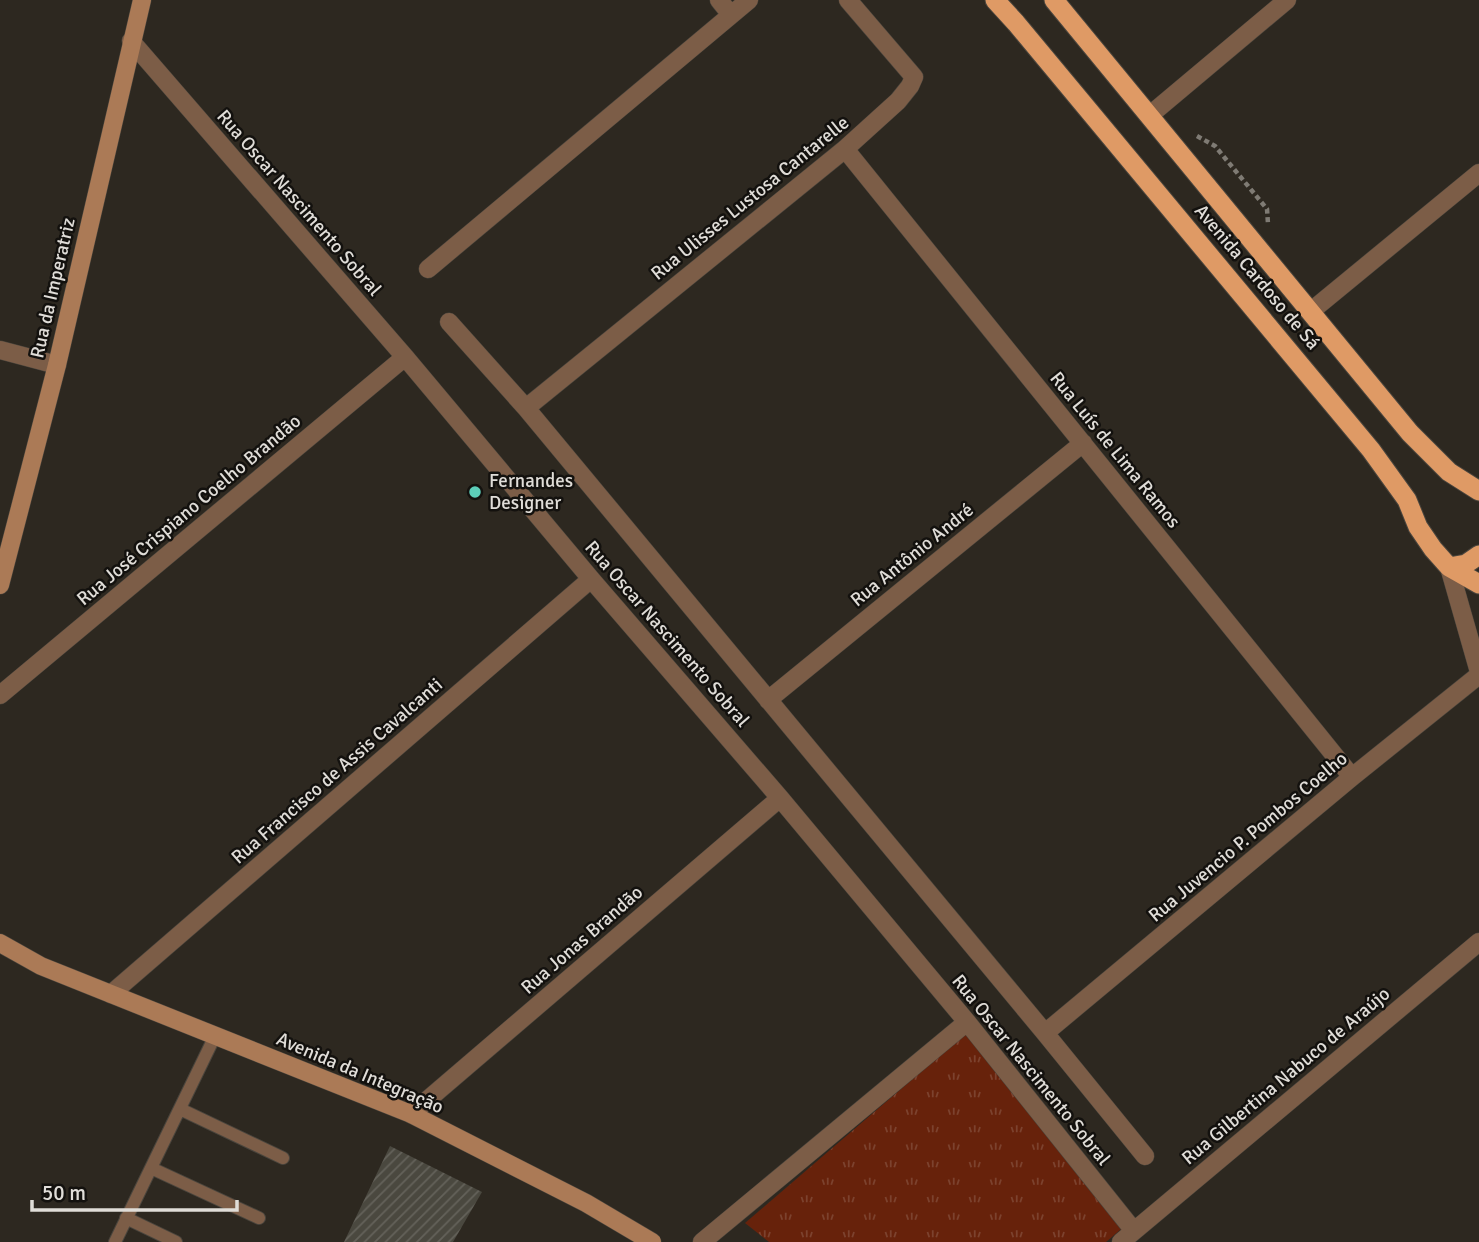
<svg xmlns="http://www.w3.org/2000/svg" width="1479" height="1242" font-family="Signika,sans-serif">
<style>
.park{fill:url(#park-tufts)}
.building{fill:url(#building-hatch)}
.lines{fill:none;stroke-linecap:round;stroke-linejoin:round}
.service-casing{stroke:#4a453d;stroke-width:14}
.minor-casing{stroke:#4a453d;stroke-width:19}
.secondary-casing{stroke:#4a453d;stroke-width:19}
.trunk-casing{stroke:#4a453d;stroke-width:21}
.path{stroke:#7f7b74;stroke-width:4.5;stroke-dasharray:5 3.5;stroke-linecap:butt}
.service{stroke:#7c5d47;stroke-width:12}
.minor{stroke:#7c5d47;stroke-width:18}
.secondary{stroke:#ab7a56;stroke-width:18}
.trunk{stroke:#df9a65;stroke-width:19}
.poi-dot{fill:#5dceb9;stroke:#13110e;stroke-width:2.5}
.labels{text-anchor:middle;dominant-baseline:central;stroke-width:5;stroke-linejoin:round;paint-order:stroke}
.street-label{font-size:19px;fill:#e0ddd8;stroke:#13110e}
.poi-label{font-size:19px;fill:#e0ddd8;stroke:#13110e;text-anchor:start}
</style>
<defs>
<pattern id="park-tufts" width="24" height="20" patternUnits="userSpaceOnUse" patternTransform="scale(1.75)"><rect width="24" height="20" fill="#67220b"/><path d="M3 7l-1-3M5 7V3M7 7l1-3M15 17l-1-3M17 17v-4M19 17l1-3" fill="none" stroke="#7c422e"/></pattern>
<pattern id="building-hatch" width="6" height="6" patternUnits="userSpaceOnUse" patternTransform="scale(1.75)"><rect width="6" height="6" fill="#4a483f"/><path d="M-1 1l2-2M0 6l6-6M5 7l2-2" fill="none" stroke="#64625a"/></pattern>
</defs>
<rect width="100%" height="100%" fill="#2d2820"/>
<path class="park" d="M973,1027L1132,1220L1106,1242H769L745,1223Z"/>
<path class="building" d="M390,1146L482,1192L453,1242H344Z"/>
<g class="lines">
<g class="service-casing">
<path id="service" d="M180,1109L283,1158
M151,1168L259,1218
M126,1218L176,1242
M115,1242L215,1036"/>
</g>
<g class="minor-casing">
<path id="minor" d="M719,0L731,15
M131,41L405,357L591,579L780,798L967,1022L1134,1231
M1150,115L1287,0
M845,149L1352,777
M428,269L749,0
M1310,312L1479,173
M449,322L526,408L1045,1033L1145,1156
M0,350L57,365
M526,408L845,149L898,101L910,86L914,77L848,0
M1449,567L1479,672
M0,695L405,357
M768,700L1083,443
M111,994L591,579
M1045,1033L1352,777L1479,675
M411,1114L780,798
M702,1242L967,1022
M1121,1242L1479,942"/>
</g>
<g class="secondary-casing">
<path id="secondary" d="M0,585L57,365L142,0
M0,943L41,966L411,1114L586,1203L652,1242"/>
</g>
<g class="trunk-casing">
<path id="trunk" d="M995,0L1016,23L1371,450L1407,500L1418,527L1433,549L1449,567L1479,584
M1054,0L1410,433L1449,472L1479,491
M1449,567L1466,564L1479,555"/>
</g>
<path class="path" d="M1197,136L1215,146L1267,209L1268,224"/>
<use href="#service" class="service"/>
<use href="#minor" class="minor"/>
<use href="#secondary" class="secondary"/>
<use href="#trunk" class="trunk"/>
</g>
<circle class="poi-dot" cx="475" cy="492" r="7"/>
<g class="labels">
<g class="street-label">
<text transform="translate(750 198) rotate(-39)">Rua Ulisses Lustosa Cantarelle</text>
<text transform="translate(299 203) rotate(49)">Rua Oscar Nascimento Sobral</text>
<text transform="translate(1257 277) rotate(50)">Avenida Cardoso de Sá</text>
<text transform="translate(53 288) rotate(-77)">Rua da Imperatriz</text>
<text transform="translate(1115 450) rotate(51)">Rua Luís de Lima Ramos</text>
<text transform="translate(189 510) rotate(-40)">Rua José Crispiano Coelho Brandão</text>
<text transform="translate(912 555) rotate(-39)">Rua Antônio André</text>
<text transform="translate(667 634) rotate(49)">Rua Oscar Nascimento Sobral</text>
<text transform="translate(337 771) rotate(-41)">Rua Francisco de Assis Cavalcanti</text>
<text transform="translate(1248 837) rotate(-40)">Rua Juvencio P. Pombos Coelho</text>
<text transform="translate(582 940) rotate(-41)">Rua Jonas Brandão</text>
<text transform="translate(1031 1070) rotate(51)">Rua Oscar Nascimento Sobral</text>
<text transform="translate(360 1073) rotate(23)">Avenida da Integração</text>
<text transform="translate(1286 1076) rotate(-40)">Rua Gilbertina Nabuco de Araújo</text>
</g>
<g class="poi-label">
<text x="489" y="481">Fernandes<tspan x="489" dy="22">Designer</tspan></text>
</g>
</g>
<path d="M32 1200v10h205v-10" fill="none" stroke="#e0ddd8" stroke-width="3.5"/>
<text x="42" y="1200" font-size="21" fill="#e0ddd8" stroke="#13110e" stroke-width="5" paint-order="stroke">50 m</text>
</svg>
